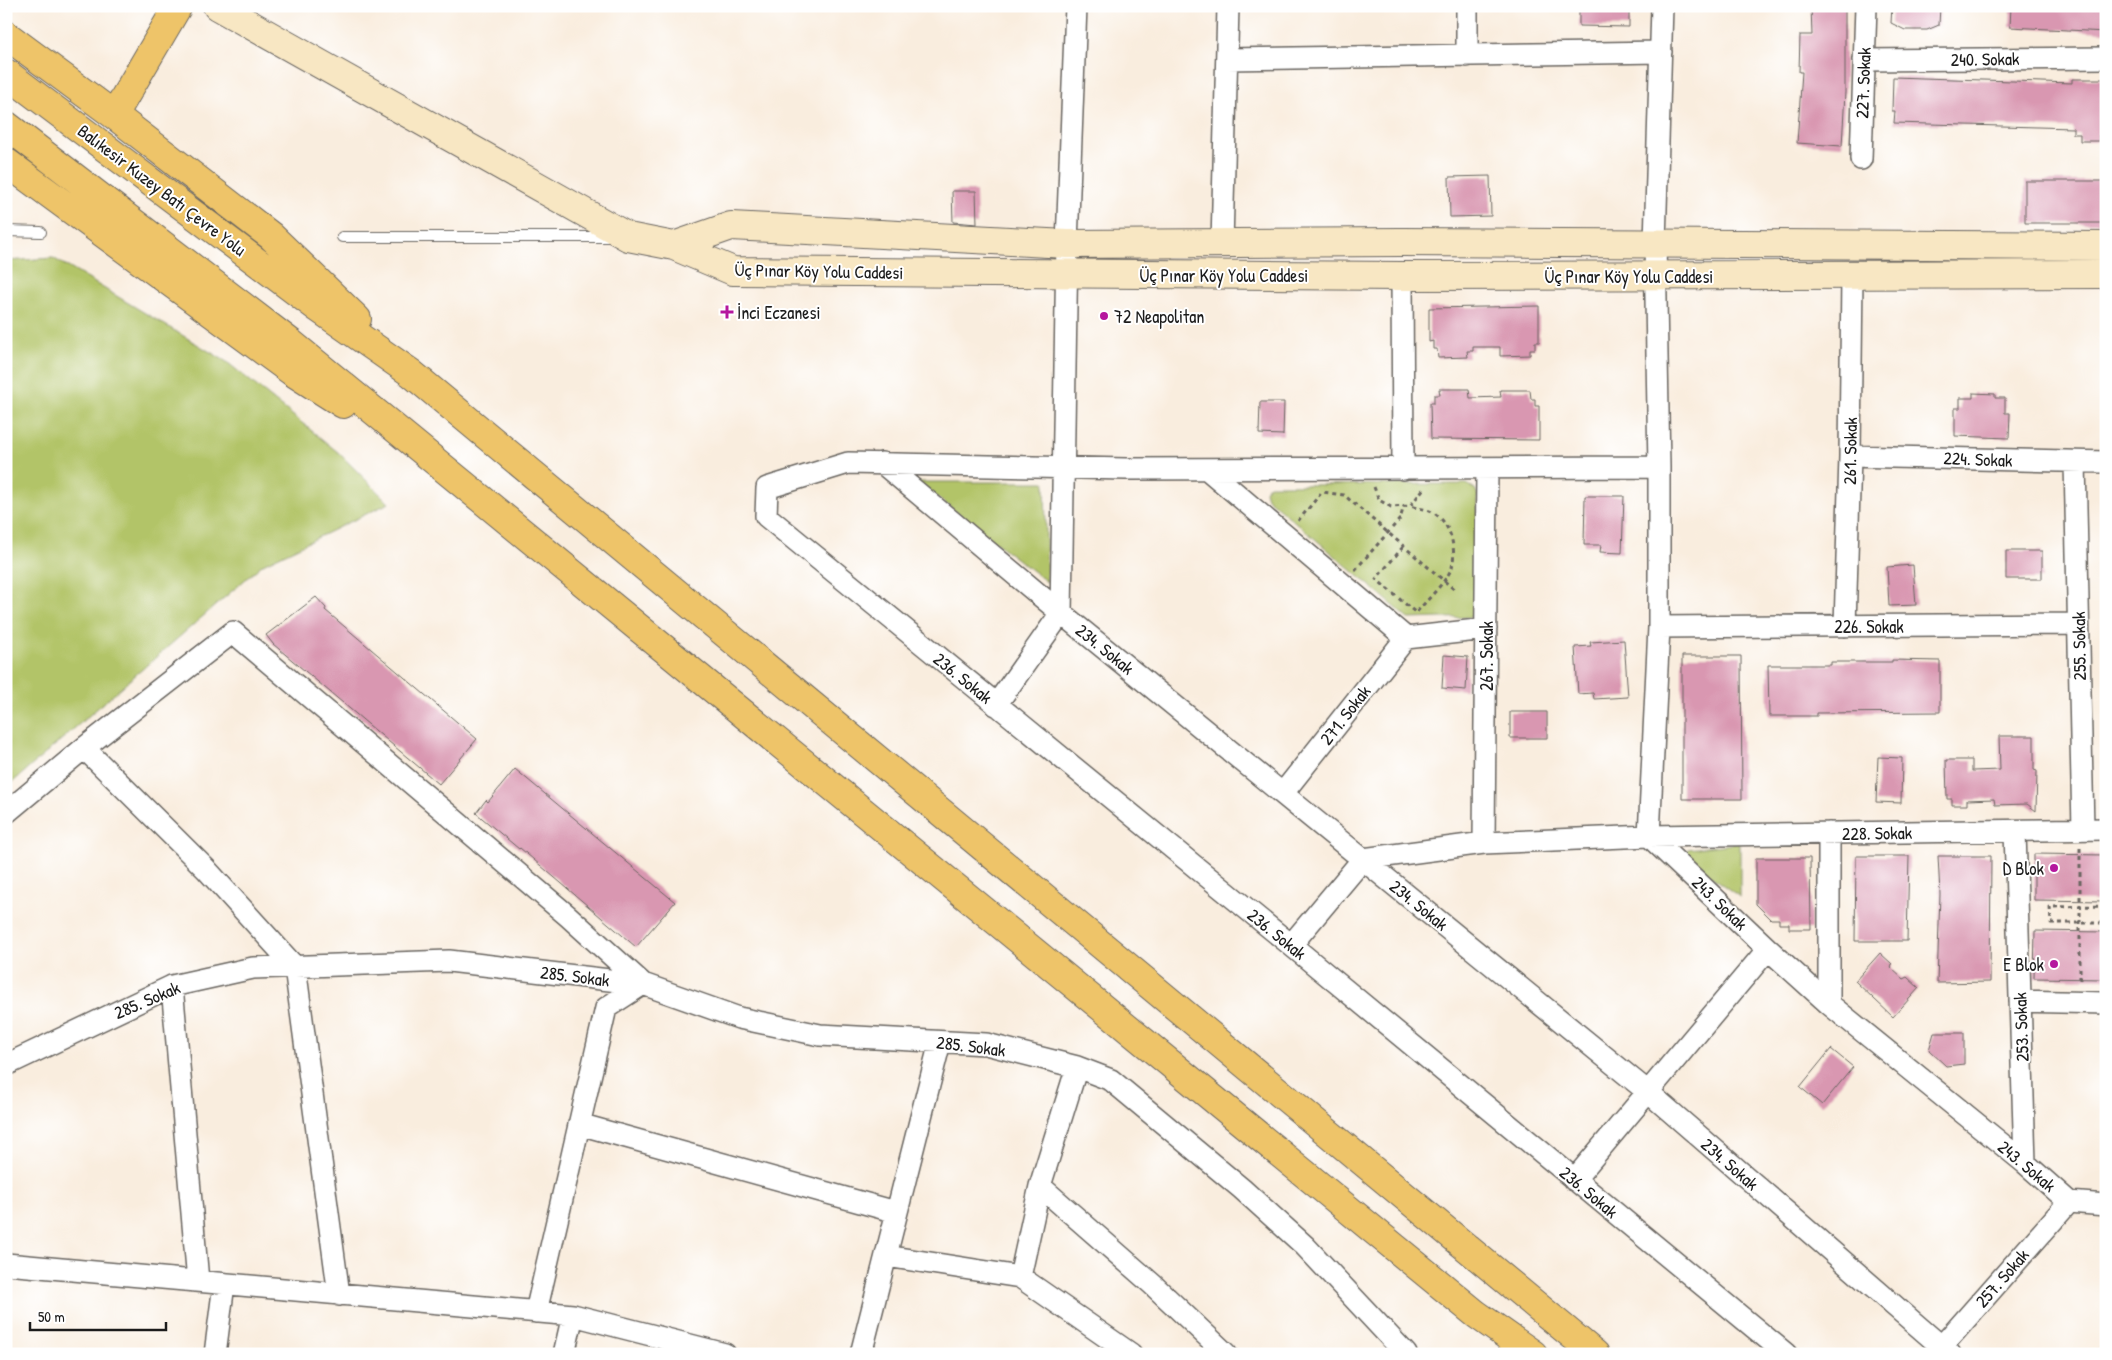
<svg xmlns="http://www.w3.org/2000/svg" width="2112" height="1360" font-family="'Patrick Hand',sans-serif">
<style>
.green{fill:#b2c468;stroke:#677042}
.building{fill:#d997b1}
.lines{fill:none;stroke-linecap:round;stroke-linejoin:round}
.service-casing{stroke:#696560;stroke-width:12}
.minor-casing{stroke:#696560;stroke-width:24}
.secondary-casing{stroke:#696560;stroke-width:30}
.trunk-casing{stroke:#696560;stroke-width:30}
.path{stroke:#696560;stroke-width:3;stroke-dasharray:4 4;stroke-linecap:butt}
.service{stroke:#fff;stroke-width:10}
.minor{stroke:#fff;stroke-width:21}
.secondary{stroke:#f8e7c3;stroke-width:28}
.trunk{stroke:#eec469;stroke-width:28}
.poi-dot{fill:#b5179e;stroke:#fff;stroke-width:2}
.labels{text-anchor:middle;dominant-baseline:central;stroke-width:4;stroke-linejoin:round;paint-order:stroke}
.street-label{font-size:18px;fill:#1c1c1c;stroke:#fff}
.poi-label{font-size:18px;fill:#1c1c1c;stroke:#fff;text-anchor:start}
</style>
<rect width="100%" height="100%" fill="#fff"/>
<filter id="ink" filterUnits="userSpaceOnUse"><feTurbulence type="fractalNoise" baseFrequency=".02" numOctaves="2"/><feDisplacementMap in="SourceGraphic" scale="10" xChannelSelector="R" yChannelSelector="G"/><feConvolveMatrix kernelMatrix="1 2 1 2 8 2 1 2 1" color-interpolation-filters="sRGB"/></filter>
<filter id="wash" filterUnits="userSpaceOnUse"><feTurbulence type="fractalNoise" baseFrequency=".0096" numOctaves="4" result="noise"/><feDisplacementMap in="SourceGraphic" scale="20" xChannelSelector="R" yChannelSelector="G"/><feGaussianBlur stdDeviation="1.12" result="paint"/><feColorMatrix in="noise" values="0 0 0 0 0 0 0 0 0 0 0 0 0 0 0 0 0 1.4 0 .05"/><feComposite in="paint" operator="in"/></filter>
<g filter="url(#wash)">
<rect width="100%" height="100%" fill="#f9edde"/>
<path class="green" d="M53,258L227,362L339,453L389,503L263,564L6,788V261Z
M917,482H1045L1047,582Z
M1467,484L1475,489L1478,495L1476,617L1409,619L1267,498L1265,491L1269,485Z
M1740,843V897L1686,859L1683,854L1688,849Z"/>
<g id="blocks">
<path class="building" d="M1579,6H1629V27L1579,26Z
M1811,6H1845V92L1842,146L1797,143L1802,72H1799L1800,35H1812Z
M1892,6H1940L1939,25L1927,30H1905L1891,23Z
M2011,6H2106V32L2010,27Z
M1893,77L2072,83V79H2106V135H2099V141H2080V134H2073V128L1894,123L1895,111H1892Z
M1490,176L1491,216L1450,217L1449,177Z
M2025,181H2106V223H2025Z
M952,191H976L977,224L953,222Z
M1539,306V342H1535V349H1530V355L1500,356V347H1473V351H1467L1468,357L1438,358L1437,349H1433V341L1429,342V308Z
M1439,389H1469L1470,398L1501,397L1500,390H1530L1531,399H1535V406H1539V440L1431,439L1430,403H1434V395H1440Z
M1973,393L1995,394V398H2005V413H2010L2009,438L1955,436V408H1960V398H1973Z
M1260,402H1284L1283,435L1259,434Z
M1585,496H1624L1622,553L1600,552L1601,545H1584Z
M2006,551H2042V579H2006Z
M1913,565L1916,605L1889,606L1887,567Z
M316,597L326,608L325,610L477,739L439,784L273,644L266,635Z
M1624,640L1628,697L1594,699L1593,693L1578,694L1575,647L1591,646L1590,642Z
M1444,655L1468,657L1466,690L1442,688Z
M1682,656H1741L1742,799H1682Z
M1892,660L1940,661V712L1817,713V716H1769L1768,665H1831V662H1892Z
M1510,712H1547V738H1510Z
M1999,736H2034V770L2037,771L2036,811L2027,804L1995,805L1994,799L1967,800V805H1952V799H1947L1946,760H1972V771L2000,770Z
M1878,757L1902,758L1901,803L1876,802Z
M515,769L675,902L636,947L520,848L519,849L476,813L486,800L488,802Z
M2034,854L2106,855V901L2034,900Z
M1856,856H1909L1907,941H1855Z
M1938,856H1991L1990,982L1937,983L1940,894Z
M1756,858H1810L1811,929H1789V924H1779V919H1771L1756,904Z
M2035,931L2106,932V979L2034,978Z
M1880,953L1892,964L1891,968L1903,979L1907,977L1919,988L1893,1017L1855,981Z
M1934,1033H1964V1064L1946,1066L1929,1050Z
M1831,1049L1853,1067L1822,1105L1800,1087Z"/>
</g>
</g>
<g filter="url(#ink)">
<use href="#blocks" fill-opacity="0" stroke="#696560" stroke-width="1"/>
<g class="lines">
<g class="service-casing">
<path id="service" d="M6,231L41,232
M342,237H612"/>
</g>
<g class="minor-casing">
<path id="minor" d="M1467,6V56
M1227,59L1661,52
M1864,60L2106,58
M1861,159L1866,6
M1222,244L1228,6
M1402,276L1403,469
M1850,456L2106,462
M2075,462L2083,829
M882,463L1061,613L1648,1092L1950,1354
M1659,467L1126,469L848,463L767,488L766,516L1291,945L1786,1354
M1207,469L1406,638L1486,629
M1845,626L1850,456L1852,275
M1659,627L2078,624
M996,705L1061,613L1067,244L1076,6
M84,748L206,869L295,967L339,1295
M1283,793L1406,638
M6,813L84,748L233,632L568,916L643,984L606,1008L536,1312
M2015,831L2025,1163
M1829,833V1004
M1649,836L1659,627V467L1655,243L1662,6
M1649,836L1768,949L1829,1004L2025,1163L2069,1202L2106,1205
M1484,843L1487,469
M1291,945L1363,859L1484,843L1649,836L2106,829
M172,986L198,1281
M2020,1001L2106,1003
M6,1065L172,986L253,968L449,961L643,984L739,1018L820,1035L986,1044L1077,1067L1111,1080L1242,1189L1305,1246L1406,1354
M579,1124L896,1212
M1574,1180L1768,949
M1040,1186L1152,1284L1226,1354
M886,1256L1020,1277L1131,1354
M6,1264L573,1315L725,1354
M1020,1277L1040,1186L1077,1067
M215,1354L224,1284
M564,1354L573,1315
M861,1354L940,1042
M1935,1354L2069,1202"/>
</g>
<g class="secondary-casing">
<path id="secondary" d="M217,6L628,237L674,246L733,271L1402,276L2106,274
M674,246L731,226L1067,244L1402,242L2106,246"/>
</g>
<g class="trunk-casing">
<path id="trunk" d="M6,35L114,115L271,236L357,319
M6,73L318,308L411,373L1595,1354
M114,115L178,6
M6,125L291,343L1476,1314L1533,1354
M6,162L291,371L343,404"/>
</g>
<path class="path" d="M1374,487L1379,500L1391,507L1410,506L1425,487
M1298,521L1322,492L1344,495L1456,591
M1403,547L1376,579L1416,613C1426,601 1447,581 1452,567C1457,548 1450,521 1432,512C1426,509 1417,508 1410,506
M1355,570L1400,519L1404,506
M2080,848V984
M2106,906L2050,907L2051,923H2106"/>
<use href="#service" class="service"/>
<use href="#minor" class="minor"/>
<use href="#secondary" class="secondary"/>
<use href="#trunk" class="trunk"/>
</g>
</g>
<g class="poi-dot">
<path d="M724.5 304.5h5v5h5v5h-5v5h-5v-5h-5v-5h5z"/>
<circle cx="1104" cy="316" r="5"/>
<circle cx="2054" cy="868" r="5"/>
<circle cx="2054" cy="964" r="5"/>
</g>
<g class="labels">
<g class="street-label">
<text transform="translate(1985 59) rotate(-1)">240. Sokak</text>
<text transform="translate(1863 83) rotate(-88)">227. Sokak</text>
<text transform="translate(162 190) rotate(37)">Balıkesir Kuzey Batı Çevre Yolu</text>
<text transform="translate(819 271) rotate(1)">Üç Pınar Köy Yolu Caddesi</text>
<text x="1224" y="275">Üç Pınar Köy Yolu Caddesi</text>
<text x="1629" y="276">Üç Pınar Köy Yolu Caddesi</text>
<text transform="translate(1850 451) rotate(-89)">261. Sokak</text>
<text transform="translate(1978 459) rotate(2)">224. Sokak</text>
<text x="1869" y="626">226. Sokak</text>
<text transform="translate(2079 646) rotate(-91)">255. Sokak</text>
<text transform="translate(1105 649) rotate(39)">234. Sokak</text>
<text transform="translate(1486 656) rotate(-90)">267. Sokak</text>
<text transform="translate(963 678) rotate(39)">236. Sokak</text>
<text transform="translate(1345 715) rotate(-52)">271. Sokak</text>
<text transform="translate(1877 833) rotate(-1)">228. Sokak</text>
<text transform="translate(1720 903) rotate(44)">243. Sokak</text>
<text transform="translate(1419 905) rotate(39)">234. Sokak</text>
<text transform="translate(1277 934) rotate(39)">236. Sokak</text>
<text transform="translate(575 976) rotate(7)">285. Sokak</text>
<text transform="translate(147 1000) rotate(-23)">285. Sokak</text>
<text transform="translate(2021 1027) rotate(-92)">253. Sokak</text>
<text transform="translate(971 1046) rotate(7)">285. Sokak</text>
<text transform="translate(1730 1164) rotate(41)">234. Sokak</text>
<text transform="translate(2027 1166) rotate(40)">243. Sokak</text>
<text transform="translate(1589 1192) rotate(40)">236. Sokak</text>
<text transform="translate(2002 1278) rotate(-49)">257. Sokak</text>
</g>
<g class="poi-label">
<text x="737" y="312">İnci Eczanesi</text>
<text x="1114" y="316">72 Neapolitan</text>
<text x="2044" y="868" text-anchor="end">D Blok</text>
<text x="2044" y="964" text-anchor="end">E Blok</text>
</g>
</g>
<rect width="2112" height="1360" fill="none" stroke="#fff" stroke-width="25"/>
<path d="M30 1322v8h136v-8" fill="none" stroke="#1c1c1c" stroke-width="2.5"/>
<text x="38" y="1322" font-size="15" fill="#1c1c1c" stroke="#ffffff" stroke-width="4" paint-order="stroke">50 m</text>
</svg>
